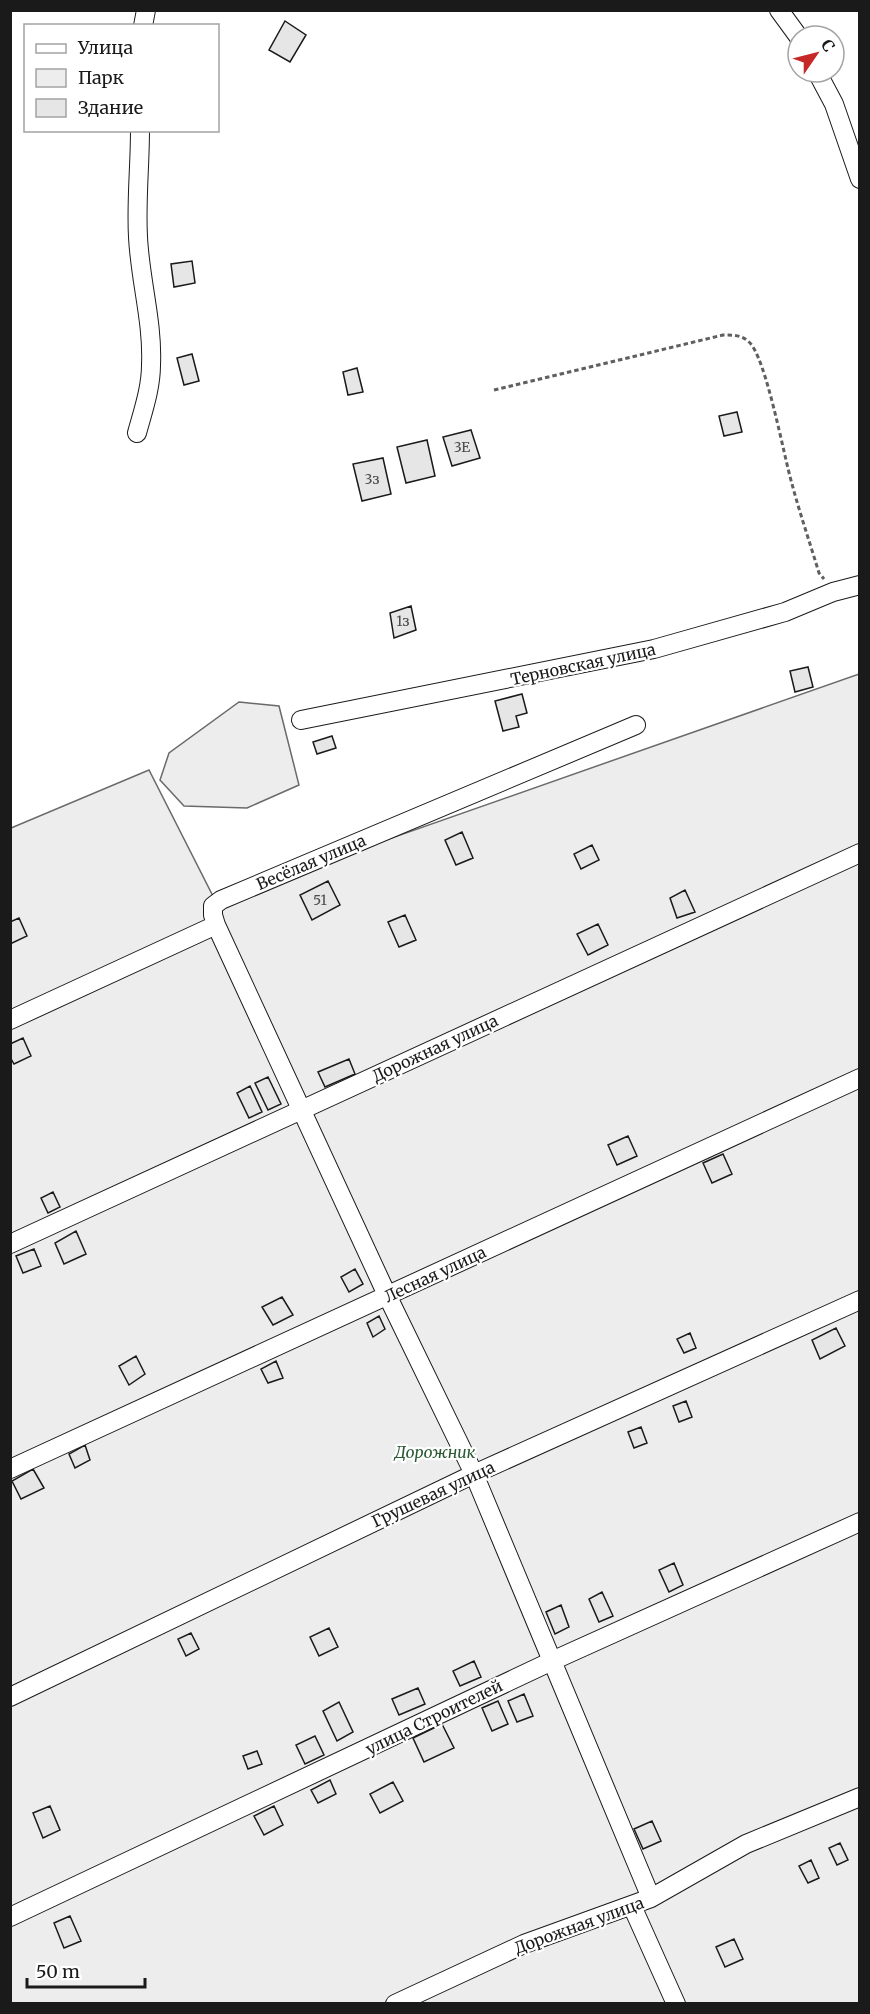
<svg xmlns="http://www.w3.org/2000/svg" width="870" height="2014" font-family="Merriweather,serif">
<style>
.green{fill:#ededed;stroke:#6a6a6a;stroke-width:1.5}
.building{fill:#e6e6e6;stroke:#1a1a1a;stroke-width:1.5}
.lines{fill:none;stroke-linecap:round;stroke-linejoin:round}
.minor-casing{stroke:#1a1a1a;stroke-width:20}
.path{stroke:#5f5f5f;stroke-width:3;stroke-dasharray:4.5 3;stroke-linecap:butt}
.minor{stroke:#fff;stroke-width:18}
.labels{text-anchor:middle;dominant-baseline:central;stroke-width:4.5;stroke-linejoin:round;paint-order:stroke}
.number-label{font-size:14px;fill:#4d4d4d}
.street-label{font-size:16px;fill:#1a1a1a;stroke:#fff}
.park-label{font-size:16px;font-style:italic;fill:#2b5a34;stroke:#fff}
</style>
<rect width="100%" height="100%" fill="#fff"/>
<path class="green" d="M859,674V2003L11,2004V828L149,770L215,900Z
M239,702L279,706L299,785L247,808L184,806L160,780L169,753Z"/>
<path class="building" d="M285,21L306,35L290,62L269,50Z
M192,261L195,283L174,287L171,264Z
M192,354L199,381L184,385L177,358Z
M357,368L363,392L348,395L343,372Z
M737,412L742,432L724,436L719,416Z
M471,430L480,458L452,466L443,437Z
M427,440L435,476L406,483L397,447Z
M383,458L391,494L362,501L353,464Z
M411,606L416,630L394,638L390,613Z
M808,667L813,687L795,692L790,671Z
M522,694L527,713L516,716L519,727L503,731L495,701Z
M332,736L336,748L317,754L313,742Z
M462,832L473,858L456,865L445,840Z
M592,845L599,860L581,869L574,854Z
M328,881L340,905L312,920L300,895Z
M685,890L695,912L677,918L670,898Z
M405,915L416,940L399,947L388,922Z
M19,918L27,936L10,944V922Z
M598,924L608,945L588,955L577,934Z
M23,1038L31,1056L14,1064L10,1057V1044Z
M349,1059L355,1074L325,1087L318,1072Z
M268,1077L281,1104L268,1110L255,1083Z
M250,1086L262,1112L249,1118L237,1093Z
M628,1136L637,1156L617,1165L608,1145Z
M723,1154L732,1174L712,1183L703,1163Z
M53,1192L60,1207L48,1213L41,1198Z
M76,1231L86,1254L64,1264L55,1243Z
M34,1249L41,1266L23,1273L16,1256Z
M355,1269L363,1284L349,1292L341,1277Z
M282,1297L293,1315L273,1325L262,1307Z
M379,1316L385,1329L373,1337L367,1323Z
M836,1328L845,1346L820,1359L812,1340Z
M690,1333L696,1348L684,1353L677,1339Z
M136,1356L145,1374L129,1385L119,1366Z
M276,1361L283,1378L268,1383L261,1369Z
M686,1401L692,1417L679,1422L673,1406Z
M641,1427L647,1443L634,1448L628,1432Z
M85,1445L90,1460L75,1468L69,1454Z
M33,1469L44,1488L21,1499L12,1481Z
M674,1563L683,1585L669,1592L659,1570Z
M602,1592L613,1616L599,1622L589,1599Z
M561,1605L569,1627L555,1634L546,1612Z
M329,1628L338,1647L319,1656L310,1637Z
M191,1633L199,1649L186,1656L178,1639Z
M474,1661L481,1677L460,1686L453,1671Z
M418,1688L425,1704L399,1715L392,1699Z
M524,1694L533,1716L517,1722L508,1701Z
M498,1701L508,1724L492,1731L482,1708Z
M339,1702L353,1732L337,1741L323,1711Z
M442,1724L454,1748L424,1762L413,1738Z
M315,1736L324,1755L305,1764L296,1745Z
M257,1751L262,1764L248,1769L243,1756Z
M330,1780L336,1794L318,1803L311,1790Z
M393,1782L403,1801L380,1813L370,1794Z
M50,1806L60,1830L43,1838L33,1813Z
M274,1806L283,1825L264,1835L254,1816Z
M652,1821L661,1841L643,1849L634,1829Z
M840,1843L848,1860L837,1865L829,1848Z
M811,1860L819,1878L808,1883L799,1866Z
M70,1916L81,1941L64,1948L54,1923Z
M734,1939L743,1959L725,1967L716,1947Z"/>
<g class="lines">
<g class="minor-casing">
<path id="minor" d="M779,10L798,36
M143,26L146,10
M817,72L834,104L860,179
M137,433C143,411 151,388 151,365C153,322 140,280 138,237C136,202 140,166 140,130
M301,720L654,649L785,612L833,592L860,585
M216,925L387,1295L474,1474L651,1898
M10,1020L216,925L213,915V906L221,900L636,725
M10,1244L860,853
M10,1469L860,1078
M10,1697L474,1474L860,1300
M632,1906L676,2004
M10,1917L552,1661L860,1522
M395,2004L524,1944L651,1898L746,1844L860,1797"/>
</g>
<path class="path" d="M494,390L723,335C733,335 742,335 749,342C766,357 784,457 792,484C800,514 810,543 819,573L824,579"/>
<use href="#minor" class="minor"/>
</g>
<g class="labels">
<g class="number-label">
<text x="462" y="447">3Е</text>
<text x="372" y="479">3з</text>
<text x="403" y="621">1з</text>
<text x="320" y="900">51</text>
</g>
<g class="street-label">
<text transform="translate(583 664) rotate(-12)">Терновская улица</text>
<text transform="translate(311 862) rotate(-23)">Весёлая улица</text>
<text transform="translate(435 1048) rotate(-25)">Дорожная улица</text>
<text transform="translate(435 1274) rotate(-25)">Лесная улица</text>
<text transform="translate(433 1494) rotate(-25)">Грушевая улица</text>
<text transform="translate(434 1717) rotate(-26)">улица Строителей</text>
<text transform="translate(579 1925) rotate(-20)">Дорожная улица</text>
</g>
<g class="park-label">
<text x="435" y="1452">Дорожник</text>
</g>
</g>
<rect width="870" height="2014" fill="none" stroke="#1a1a1a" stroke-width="24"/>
<rect x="24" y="24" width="195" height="108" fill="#ffffff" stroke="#a3a3a3" stroke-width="1.5"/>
<rect x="36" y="44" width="30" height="9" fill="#ffffff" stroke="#a3a3a3" stroke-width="1.5"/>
<text x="78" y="54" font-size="18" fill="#1a1a1a">Улица</text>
<rect x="36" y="69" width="30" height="18" fill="#ededed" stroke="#a3a3a3" stroke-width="1.5"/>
<text x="78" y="84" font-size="18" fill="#1a1a1a">Парк</text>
<rect x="36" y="99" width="30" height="18" fill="#e6e6e6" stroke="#a3a3a3" stroke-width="1.5"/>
<text x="78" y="114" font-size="18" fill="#1a1a1a">Здание</text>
<g transform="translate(816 54) rotate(55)"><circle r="28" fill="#ffffff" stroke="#a3a3a3" stroke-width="1.5"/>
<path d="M0-4.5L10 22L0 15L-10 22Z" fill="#c62828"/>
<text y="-9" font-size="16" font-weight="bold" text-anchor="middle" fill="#1a1a1a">С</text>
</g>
<path d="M27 1978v9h118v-9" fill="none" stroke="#1a1a1a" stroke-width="3"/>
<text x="36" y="1978" font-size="18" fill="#1a1a1a" stroke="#ffffff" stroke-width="4.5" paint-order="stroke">50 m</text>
</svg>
